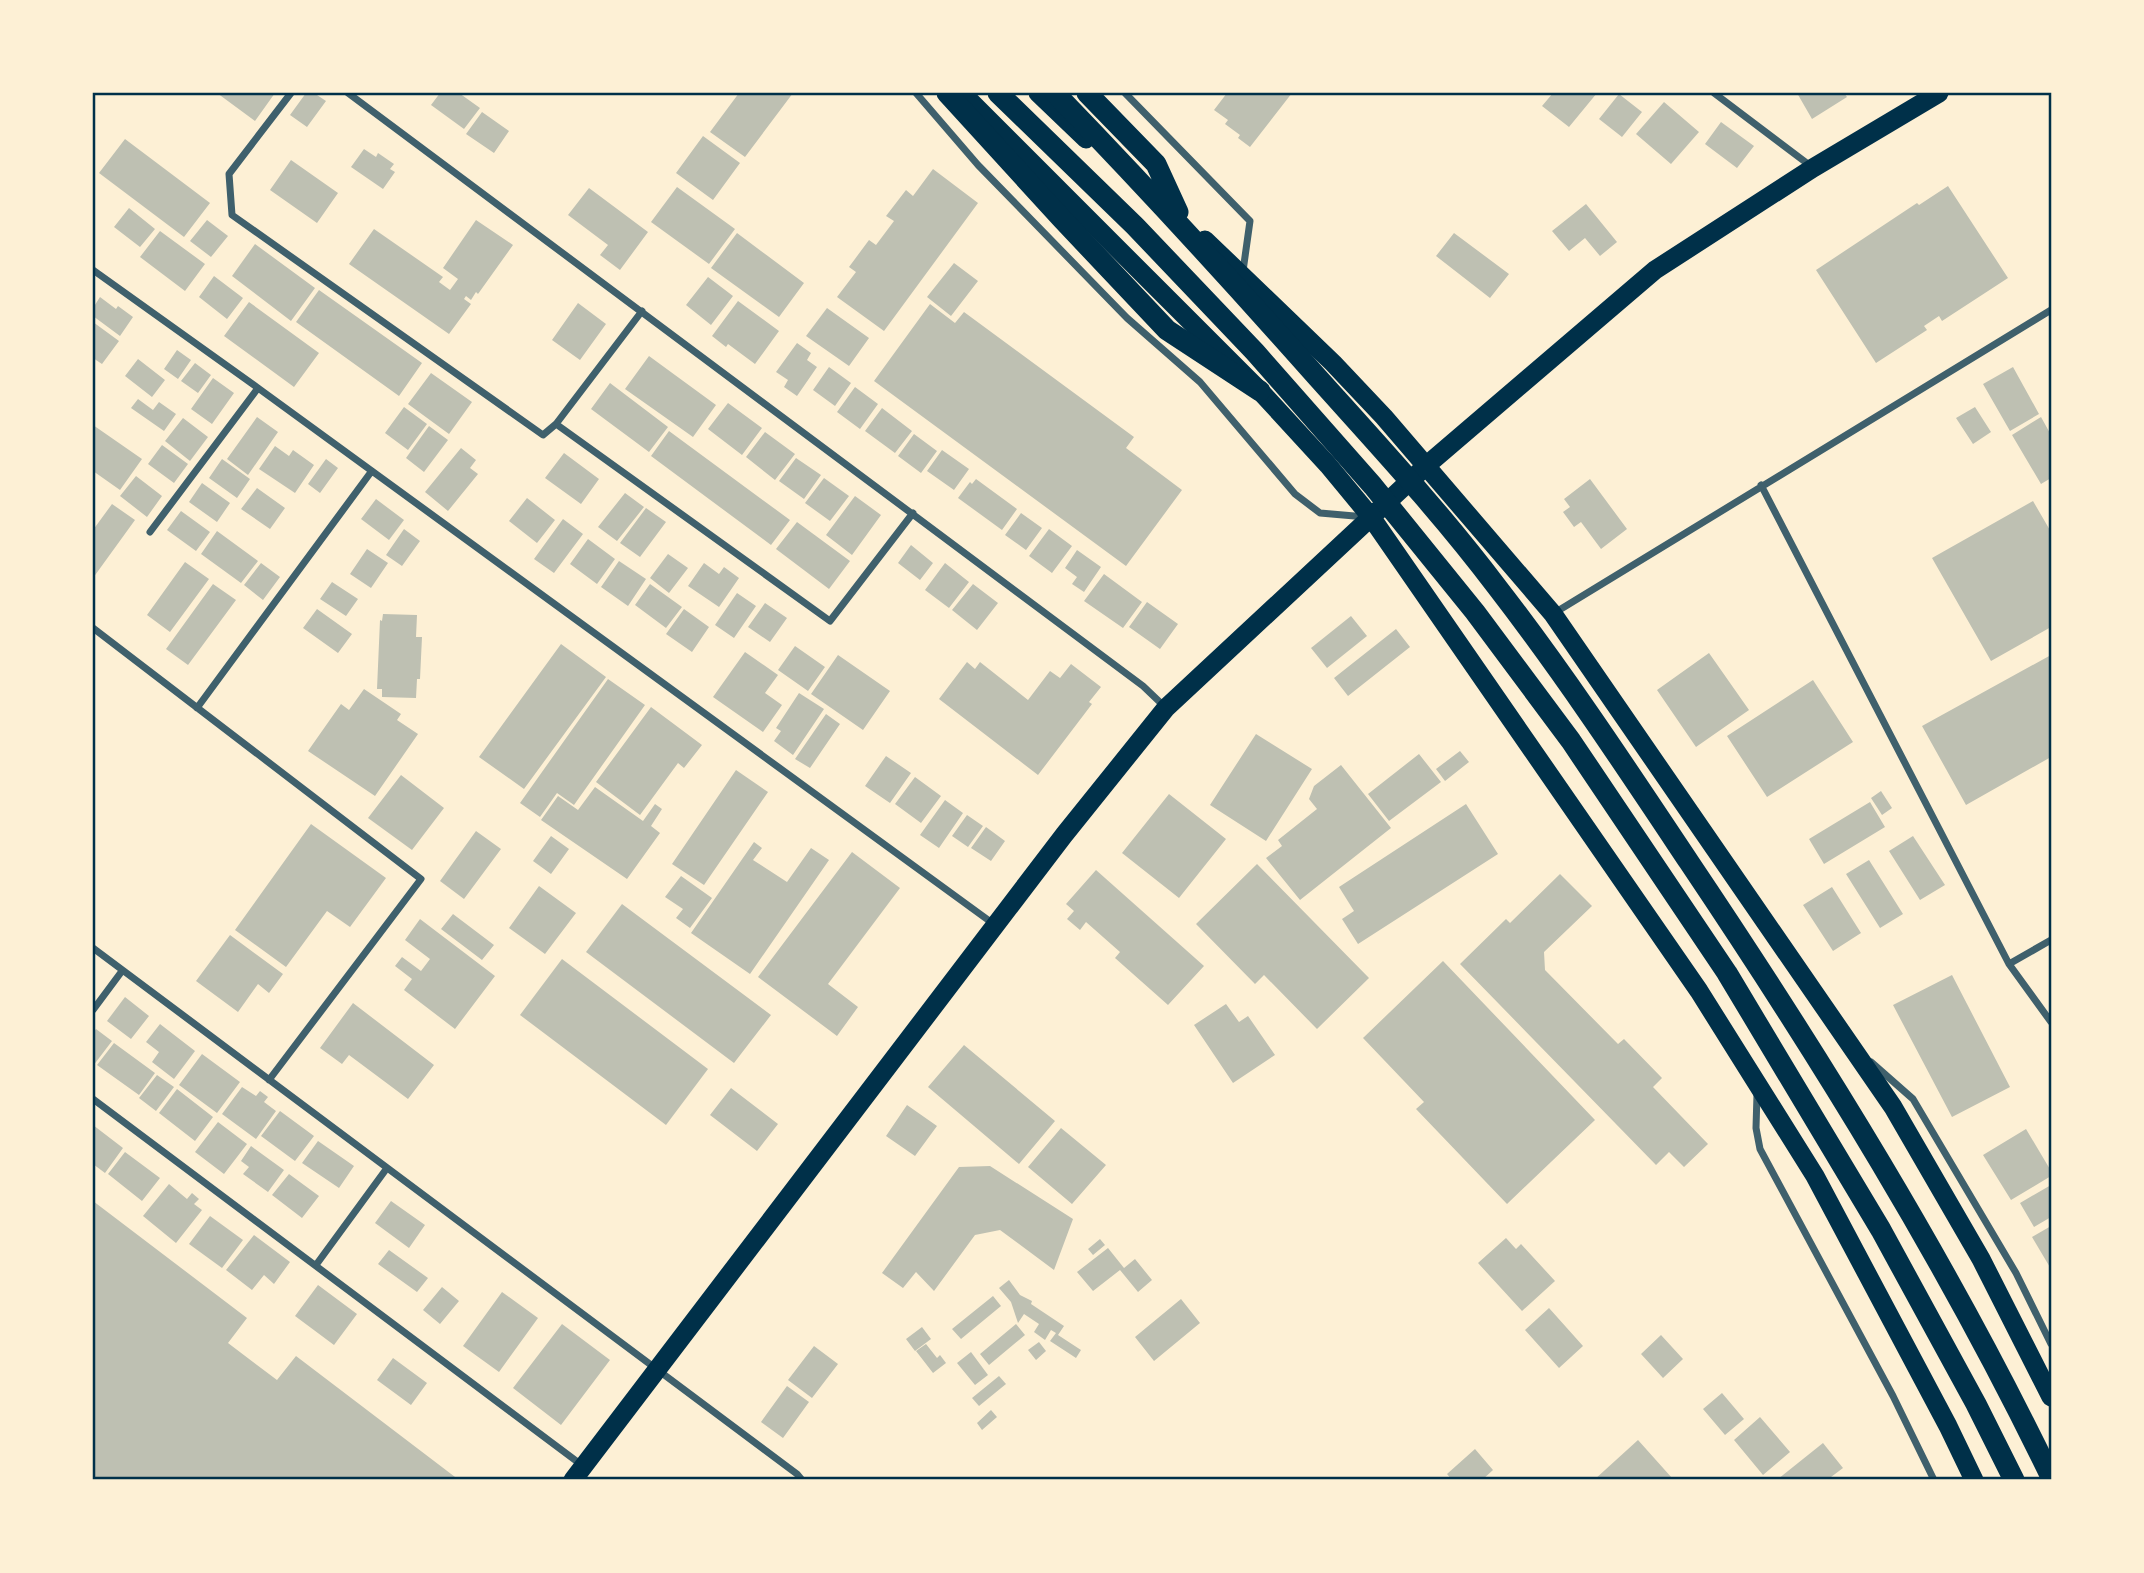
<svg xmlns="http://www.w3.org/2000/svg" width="2144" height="1573" font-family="Signika,sans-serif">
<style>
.building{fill:#bec0b2}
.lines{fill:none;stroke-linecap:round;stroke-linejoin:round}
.minor{stroke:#3f606c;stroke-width:7}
.trunk{stroke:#003049;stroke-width:19}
.motorway{stroke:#003049;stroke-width:21}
.neatline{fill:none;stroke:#003049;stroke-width:2.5}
</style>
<rect width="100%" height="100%" fill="#fdf0d5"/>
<path class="building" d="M217,93H275L255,121Z
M306,93H314L326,101L307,127L290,115Z
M440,93H459L480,108L464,129L431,105Z
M739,93H793L745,157L710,132Z
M1227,93H1292L1250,147L1238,138L1240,135L1225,124L1228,120L1214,110Z
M1553,93H1597L1569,127L1542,106Z
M1797,93H1844L1847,97L1812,119Z
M1619,94L1642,112L1622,137L1599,119Z
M1664,102L1699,132L1671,164L1636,134Z
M482,112L509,131L494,153L466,134Z
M1721,122L1754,146L1737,168L1705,144Z
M703,136L740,163L713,200L676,173Z
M125,139L210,203L184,237L99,173Z
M364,149L376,157L378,153L394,164L390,169L395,172L383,189L351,167Z
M291,160L338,193L317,223L270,190Z
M933,169L978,203L884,331L837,297L856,272L849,267L869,240L876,245L894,221L886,216L906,190L913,196Z
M1948,186L2008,278L1942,321L1939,316L1924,326L1927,330L1876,363L1816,270L1917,203L1919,205Z
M677,187L735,229L709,264L651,222Z
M589,188L648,232L620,270L600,255L608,245L568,215Z
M1586,204L1617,242L1600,256L1585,238L1569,251L1552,231Z
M129,208L155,229L140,247L114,227Z
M207,220L228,236L211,257L190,241Z
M476,220L513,245L478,294L476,292L471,300L466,296L464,299L471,304L449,334L349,264L374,229L443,277L439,282L450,290L458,279L443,268Z
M160,231L205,264L185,291L140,257Z
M737,233L804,283L779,317L711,268Z
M1454,233L1509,274L1490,298L1436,256Z
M255,244L315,288L291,321L232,276Z
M954,263L978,281L951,316L927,297Z
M214,276L243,298L227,319L199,297Z
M708,277L733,296L711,325L686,305Z
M319,290L422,363L399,396L296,322Z
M100,297L116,309L118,306L133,317L120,336L93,316V308Z
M738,301L779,331L755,364L728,344L726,347L712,336Z
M249,302L319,353L294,387L224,336Z
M578,303L606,324L580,360L552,340Z
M930,304L955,323L964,312L1134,437L1126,448L1182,490L1126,566L874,381Z
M827,308L869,338L849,366L806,336Z
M93,322L119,341L102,364L93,358Z
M797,343L811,353L807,360L817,367L797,396L784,387L788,380L776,372Z
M177,350L191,360L178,379L164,369Z
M649,356L716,405L693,437L625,389Z
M138,359L165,380L152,397L125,376Z
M195,363L211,375L198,393L181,381Z
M829,367L851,383L835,406L813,390Z
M2013,367L2039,414L2010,431L1983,384Z
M431,373L472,402L449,434L408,404Z
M213,378L234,393L212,424L191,409Z
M610,383L668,427L649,452L591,409Z
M855,387L878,404L860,429L837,412Z
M138,399L153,410L159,402L176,414L164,431L131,408Z
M728,403L762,428L742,455L708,429Z
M404,407L427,424L408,450L385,433Z
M1975,407L1991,432L1973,444L1956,418Z
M882,408L912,431L895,453L865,431Z
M257,417L278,432L248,475L227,459Z
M2041,417L2051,435V478L2041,484L2012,435Z
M183,418L208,437L190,461L165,441Z
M93,425L142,459L120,490L93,471Z
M429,426L448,440L424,472L406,458Z
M669,431L790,520L771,545L651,456Z
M765,432L795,454L775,480L746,457Z
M914,434L937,451L921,473L898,456Z
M162,445L188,464L174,483L148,464Z
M275,446L289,456L293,450L314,465L295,493L259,469Z
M461,448L476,460L470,468L478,474L448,511L425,492Z
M942,450L969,469L954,490L927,471Z
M564,453L599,479L581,504L545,478Z
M796,458L821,475L804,499L779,481Z
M222,459L250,479L237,498L209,478Z
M326,459L338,468L320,493L308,484Z
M136,476L162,496L147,517L120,496Z
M824,478L849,496L830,521L805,503Z
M976,479L1017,509L1002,530L958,498L970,482L972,484Z
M1590,479L1627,529L1601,549L1581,522L1574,527L1563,512L1570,507L1564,499Z
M202,483L230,503L217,522L189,502Z
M257,488L285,508L270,529L241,509Z
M625,493L644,507L617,541L598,527Z
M855,496L881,515L852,555L826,535Z
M527,498L555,520L537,543L509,521Z
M376,499L404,520L389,540L361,519Z
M2033,501L2051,532V627L1991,661L1932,558Z
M112,504L135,520L93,578V530Z
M646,508L666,522L640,557L620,543Z
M181,511L210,532L196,551L167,530Z
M1021,513L1042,528L1026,550L1005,535Z
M563,519L583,534L554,573L534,559Z
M797,522L850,561L829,589L776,549Z
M404,529L420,541L402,566L386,555Z
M1049,529L1072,546L1052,573L1029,556Z
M217,531L258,561L241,583L201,554Z
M588,539L615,559L597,584L570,564Z
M911,545L933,563L920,580L898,563Z
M367,549L388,563L371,588L350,574Z
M1077,550L1101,567L1084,592L1072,584L1077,577L1065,568Z
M668,554L688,568L669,593L650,578Z
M619,561L646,579L628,606L601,587Z
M185,562L209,579L170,632L147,615Z
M261,563L280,577L263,600L244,585Z
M704,563L719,574L724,567L739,578L719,607L688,586Z
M945,563L969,582L949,608L925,590Z
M1104,574L1142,602L1123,628L1084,601Z
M332,582L358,599L346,616L320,599Z
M213,584L236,600L188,665L166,649Z
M650,584L682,607L666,628L635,605Z
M973,584L998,603L977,630L952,610Z
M737,593L756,606L734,638L715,625Z
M1147,602L1178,624L1160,649L1129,627Z
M765,603L787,618L770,642L748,627Z
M317,609L352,634L338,653L303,628Z
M684,609L709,627L692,652L666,634Z
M383,614L417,615L416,637H422L420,679H417L416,698L382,697V689H377L380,620L382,621Z
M1351,616L1367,636L1327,668L1311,648Z
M1396,629L1410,647L1348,696L1334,678Z
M561,644L606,677L524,789L479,757Z
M795,646L825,667L808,691L778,670Z
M745,652L778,675L765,693L782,705L763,732L713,697Z
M1709,653L1749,710L1696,747L1657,690Z
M838,655L890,691L863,730L811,694Z
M2051,655V757L1966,805L1922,726Z
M967,662L975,669L980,662L1028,700L1050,671L1060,678L1071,664L1101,687L1089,702L1092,704L1038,775L939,699Z
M608,679L645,705L574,805L557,793L540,817L520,803Z
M1813,680L1853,742L1767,797L1727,736Z
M364,689L401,714L397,720L418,734L375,796L308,751L341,704L349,710Z
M799,693L824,709L793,755L774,741L781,731L776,728Z
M651,707L702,745L684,768L678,763L640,815L596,782Z
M826,714L840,724L810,768L795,759Z
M1256,734L1312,769L1266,841L1210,805Z
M1460,751L1469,762L1445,781L1436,769Z
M1419,754L1441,782L1389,821L1368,794Z
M886,756L911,773L890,803L865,786Z
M1341,765L1391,828L1300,900L1266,858L1282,846L1278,840L1317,809L1309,799L1314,786Z
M736,770L768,792L704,885L672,864Z
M401,775L444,808L412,850L368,818Z
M915,777L941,796L921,823L895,804Z
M595,787L643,821L655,804L662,809L651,826L660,833L627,879L541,820L558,796L578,810Z
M1881,791L1892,808L1882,815L1871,798Z
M1169,794L1226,839L1179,898L1122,853Z
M945,800L963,813L939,848L920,835Z
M1870,802L1885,827L1824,864L1809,839Z
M1466,804L1498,854L1358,944L1342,919L1354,911L1339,887Z
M967,815L983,826L968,847L952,836Z
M311,824L386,878L350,927L327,911L286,967L235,930Z
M986,827L1005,841L991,861L971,848Z
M476,831L501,849L464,899L440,881Z
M551,836L569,849L551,874L533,861Z
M1913,836L1945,885L1920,900L1889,851Z
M754,842L762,848L753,860L787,882L811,848L829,860L750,974L691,933Z
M852,852L900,888L828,984L858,1007L837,1036L758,977Z
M1869,860L1903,914L1880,928L1846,874Z
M1257,864L1369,978L1317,1029L1264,975L1255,984L1196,924Z
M1096,870L1204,966L1168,1005L1115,958L1120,952L1086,922L1080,930L1067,919L1074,911L1066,904Z
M1560,874L1592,906L1544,952L1545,970L1618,1044L1624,1039L1662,1078L1653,1087L1708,1144L1684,1167L1669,1152L1656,1165L1460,964L1506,919L1510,923Z
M681,876L712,898L690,928L676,918L683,909L665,897Z
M539,886L576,913L545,954L509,928Z
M1832,887L1861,933L1833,951L1803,905Z
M622,904L771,1015L734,1063L586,952Z
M453,914L494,945L482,960L441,929Z
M420,919L495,976L455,1029L404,990L412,979L395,966L402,957L421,971L430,959L405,940Z
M230,935L283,974L269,993L258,984L238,1012L196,981Z
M562,959L708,1069L666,1125L520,1015Z
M1443,961L1595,1120L1507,1204L1416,1109L1424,1102L1363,1038Z
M1952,975L2010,1087L1952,1117L1893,1005Z
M125,997L149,1016L131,1039L107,1021Z
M353,1003L434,1065L408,1099L349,1055L342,1064L320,1048Z
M1226,1004L1239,1022L1248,1016L1275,1055L1233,1083L1194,1025Z
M160,1024L195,1051L174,1079L152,1062L159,1052L146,1042Z
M96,1029L112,1041L93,1066V1033Z
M114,1043L155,1073L139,1095L97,1065Z
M964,1045L1055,1121L1019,1164L928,1087Z
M202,1054L240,1082L217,1113L179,1085Z
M157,1075L174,1087L156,1111L139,1098Z
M242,1087L256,1096L260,1091L268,1097L264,1102L276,1111L256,1139L222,1114Z
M731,1088L778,1124L757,1151L710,1115Z
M177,1089L213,1117L195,1141L159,1113Z
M907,1105L937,1126L915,1156L886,1136Z
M280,1111L314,1136L295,1161L261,1136Z
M218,1122L247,1144L224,1174L195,1152Z
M93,1125L123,1148L105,1173L93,1164Z
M1061,1128L1106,1165L1072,1204L1028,1167Z
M2026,1129L2051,1171V1176L2011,1200L1983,1155Z
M318,1141L354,1166L339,1188L302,1163Z
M251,1146L284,1170L268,1192L243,1174L249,1167L241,1161Z
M125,1152L160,1178L142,1201L108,1174Z
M990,1166L1073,1219L1054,1270L1000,1230L975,1235L934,1291L916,1272L903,1288L882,1273L959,1167Z
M289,1174L319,1196L302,1218L272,1195Z
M169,1184L187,1199L192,1193L199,1199L194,1204L202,1210L176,1243L143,1216Z
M2051,1185V1217L2034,1227L2020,1203Z
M93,1201L247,1318L228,1343L277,1380L296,1356L459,1480H93Z
M391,1201L425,1225L409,1248L375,1223Z
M210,1216L243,1240L222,1268L189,1244Z
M2051,1226V1269L2032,1237Z
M254,1235L290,1262L274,1284L264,1275L252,1290L226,1270Z
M1506,1238L1516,1249L1521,1244L1555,1281L1522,1311L1478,1263Z
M1100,1239L1105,1245L1093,1255L1088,1249Z
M1108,1248L1124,1268L1135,1259L1152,1280L1138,1292L1120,1270L1093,1291L1077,1272Z
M389,1250L428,1278L417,1292L378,1264Z
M1009,1280L1020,1295L1032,1301L1031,1304L1064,1326L1058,1335L1081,1350L1076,1358L1050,1341L1056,1333L1051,1330L1045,1340L1034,1332L1039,1324L1024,1314L1018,1323L1011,1302L999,1288Z
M318,1285L357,1314L334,1345L295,1316Z
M442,1287L459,1301L440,1324L423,1310Z
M502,1292L538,1318L499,1372L463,1346Z
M993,1296L1001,1306L961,1339L952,1329Z
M1181,1299L1200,1323L1154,1361L1135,1337Z
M1549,1308L1583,1346L1559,1368L1525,1330Z
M562,1324L610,1360L561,1425L513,1388Z
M1016,1324L1025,1335L989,1365L980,1354Z
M922,1327L931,1339L915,1351L906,1339Z
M1661,1335L1683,1359L1663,1378L1641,1354Z
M1039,1342L1046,1351L1036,1360L1028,1350Z
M926,1344L937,1358L940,1355L946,1363L933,1373L916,1351Z
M814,1346L838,1364L812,1398L788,1380Z
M971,1352L988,1375L975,1385L957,1363Z
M393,1358L427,1383L411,1405L377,1380Z
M999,1376L1006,1384L979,1406L972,1398Z
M787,1386L809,1402L783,1438L761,1422Z
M1722,1393L1744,1419L1725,1435L1703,1409Z
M991,1410L997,1417L982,1430L977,1423Z
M1760,1417L1790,1452L1763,1475L1734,1440Z
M1638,1440L1672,1478L1670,1480H1594Z
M1823,1443L1843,1468L1827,1480H1780L1778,1479Z
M1475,1449L1493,1470L1482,1480H1452L1447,1474Z"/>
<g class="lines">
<path class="minor" d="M291,93L229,174L232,215L543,435L556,424
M348,93L1143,686L1166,708
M916,93L978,165L1127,318L1200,382L1295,494L1320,513L1366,517
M1125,93L1250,221L1243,271
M1714,93L1812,167
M93,270L258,388L995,925
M642,311L556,424L830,621L913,513
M1761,485L2009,964L2051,1022
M150,532L258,388
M1556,612L2051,310
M93,628L421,879L269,1080
M197,708L371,472
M93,948L797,1474L802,1480
M2009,964L2051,940
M93,1010L122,971
M1871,1062L1913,1099L2016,1273L2051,1344
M1757,1094L1756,1128L1760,1149L1893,1396L1934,1480
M93,1099L583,1466
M316,1265L387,1168"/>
<path class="trunk" d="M962,93L1260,391L1328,465L1371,517L1699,991L1815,1176L1948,1426L1974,1480
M1038,93L1086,139
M1205,240L1333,363L1384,417L1553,614L1893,1107L1981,1259L2051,1397
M573,1480L1064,835L1166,708L1427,465L1655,270L1813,168L1939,93"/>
<path class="motorway" d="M947,93L1062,219L1167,330L1260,391
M998,93L1135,226L1255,352L1373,486L1475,612L1571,741L1727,973L1881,1230L1976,1404L2014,1480
M1055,93C1145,186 1232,281 1318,378C1379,446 1442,514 1497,587C1565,675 1627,769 1689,862C1822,1060 1947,1262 2051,1477
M1087,93L1156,164L1178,212"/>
</g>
<rect width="2144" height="1573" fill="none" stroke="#fdf0d5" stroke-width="189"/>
<rect x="94" y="94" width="1956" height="1384" class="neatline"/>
</svg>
